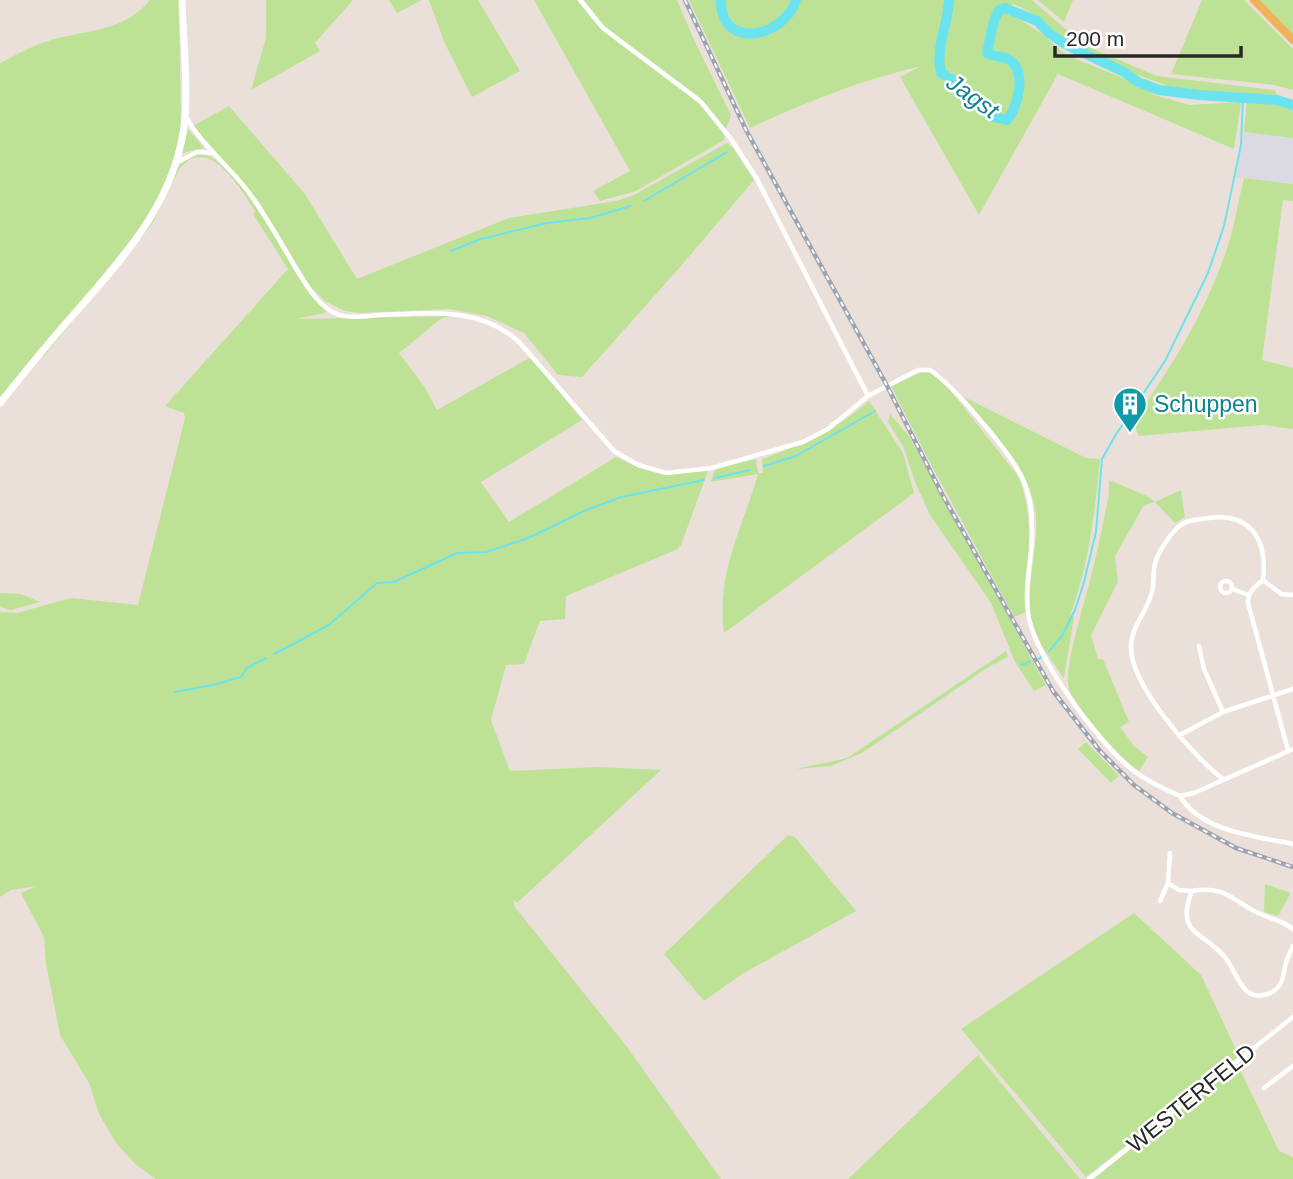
<svg xmlns="http://www.w3.org/2000/svg" width="1293" height="1179" font-family="Helvetica,sans-serif">
<style>
.industrial{fill:#dbdae3}
.green{fill:#bde295}
.lines{fill:none;stroke-linecap:round;stroke-linejoin:round}
.stream{stroke:#6be3ee;stroke-width:2}
.river{stroke:#6be3ee;stroke-width:10}
.minor{stroke:#fff;stroke-width:4.5}
.secondary{stroke:#fff;stroke-width:7}
.primary{stroke:#f0b159;stroke-width:8}
.rail-casing{stroke:#9ca4b2;stroke-width:4.5}
.rail{stroke:#fff;stroke-width:2;stroke-dasharray:5;stroke-linecap:butt}
.labels{text-anchor:middle;dominant-baseline:central;stroke-width:5;stroke-linejoin:round;paint-order:stroke}
.culture-label{font-size:23px;fill:#0d838f;stroke:#fff;text-anchor:start}
.street-label{font-size:23px;fill:#282828;stroke:#fff}
.water-label{font-size:24px;font-style:italic;fill:#0d8096;stroke:#fff}
</style>
<rect width="100%" height="100%" fill="#ebe0d9"/>
<path class="industrial" d="M1244,132L1293,138V184L1236,177Z"/>
<path class="green" d="M150,0H179L181,131L169,177L149,217L96,283L0,397V63C15,56 29,47 45,42C83,29 122,34 150,0Z
M266,0H353L315,43L320,51L251,90L266,38Z
M389,0H422L397,13Z
M429,0H478L520,71L472,97L445,44Z
M534,0H578C605,43 656,65 693,98C706,109 716,122 725,136L724,140L636,191L600,201L593,191L630,171Z
M584,0H677L695,42L731,115L726,129L698,96L604,26Z
M689,0H1032L1084,45L1157,76L1275,90L1277,95L1171,90L1165,85L1135,74L1067,42L1028,11L1014,4L1008,6L1007,15L1011,14L1041,33L1066,55L1133,82L1155,95L1189,105L1241,102L1234,149L1058,74L979,215L900,77L921,66C862,80 805,102 750,128Z
M1038,0H1073L1064,22Z
M1202,0H1244L1293,49V90L1274,85L1171,74Z
M1258,0H1293V35Z
M1247,99L1277,102L1293,107V138L1244,132Z
M229,106L305,194L357,279L509,218L616,201L634,195L727,143L733,148L754,180L681,266L582,377L558,375L524,333L487,316L450,309L361,313L345,311L325,301L310,286L259,202L193,126Z
M188,129L204,148L182,153Z
M200,153C238,160 282,254 305,286C311,295 319,302 327,310L325,313L296,319L458,316L442,318L399,353L424,386L437,410L531,357L582,420L481,482L509,522L616,457C652,475 669,474 708,471L681,545L678,549L566,596L565,619L540,621L524,664L506,665L491,720L510,771L598,767L661,770L517,903L514,900V906L627,1047L721,1179H156L135,1164L116,1143L99,1114L89,1083L60,1035L46,963L44,937L21,893L37,886L11,890L0,897V612L17,613L71,598L138,605L185,418L184,413L165,406L288,269L253,214L255,211C240,188 209,134 180,168L152,224L43,357L42,355L119,264L182,160Z
M1244,178L1293,184V201L1283,200L1262,360L1293,368V429L1263,425L1139,436L1133,422C1175,362 1209,307 1231,236C1236,217 1239,197 1244,178Z
M922,372L934,373L951,391L1018,476C1036,517 1027,568 1026,612L1014,617L927,457L891,386Z
M964,397L1086,458L1100,459C1095,512 1089,563 1071,613L1074,617L1064,678C1051,659 1032,636 1030,612C1026,577 1042,539 1034,504C1024,462 990,430 964,397Z
M869,401L903,453L914,493L724,633C716,572 742,530 758,474L711,482L715,469L756,459L758,473H763L762,459C804,444 835,430 869,401Z
M890,414L909,436L1046,685L1034,691L1015,662L991,603L930,515L915,482L904,448L888,422Z
M1109,480L1147,496L1155,502L1181,490L1185,517L1175,523L1155,502L1144,505L1115,556L1118,582L1091,635L1098,659H1103L1129,722L1120,727L1134,746L1148,757L1139,771C1121,759 1076,709 1069,689C1063,671 1084,605 1089,584C1097,554 1103,524 1109,494Z
M0,593L21,594L40,602L11,610L0,607Z
M1006,651L1008,657L990,666L862,753L831,766L796,769L847,758Z
M1086,742L1119,776L1111,783L1078,749Z
M788,835L795,837L856,911L742,974L704,1001L664,954Z
M1265,884L1291,893L1278,916L1264,912Z
M1134,913L1201,975L1239,1056L1086,1177L961,1029Z
M978,1055L1080,1179H848Z
M1237,1063L1279,1151L1293,1157V1179H1094Z"/>
<g class="lines">
<path class="stream" d="M644,201L727,152
M451,251L481,239L547,223L590,218L631,206
M764,466L796,456L875,411
M715,478L750,470
M1049,651L1062,636L1075,610L1084,582L1096,532L1102,459L1115,436L1165,361L1208,273L1224,226L1241,145L1243,97
M274,654L329,625L377,583L394,582L457,553L486,552L526,539L584,511L621,497L704,480
M1038,659L1042,657
M1021,665L1030,662
M174,692L213,685L241,677L247,668L266,658"/>
<path class="river" d="M721,0C720,51 784,38 796,0
M949,0C948,25 935,48 941,73L958,83L969,99L994,117L1007,120C1018,108 1028,69 1008,59C1002,56 994,57 987,53L994,21L999,10L1005,8L1037,21L1050,34L1067,45L1124,72L1138,82L1159,90L1199,95L1277,100L1293,105"/>
<path class="minor" d="M580,0L603,28L701,102L731,139L757,179L868,396
M186,117C202,145 227,164 247,190C265,214 280,241 295,267C305,283 318,307 337,314C349,319 366,316 379,315C429,313 481,306 520,343L614,451L638,465L666,473L712,468L803,442L828,429L868,396L918,370H930C954,386 1003,445 1018,470C1028,486 1032,508 1032,527C1033,555 1024,584 1028,612C1032,653 1097,741 1129,767C1144,780 1163,788 1180,796L1194,793L1293,749
M176,163L197,152L213,153
M1263,580L1281,594L1293,595
M1220 587a6 6 0 1 1 12 0a6 6 0 1 1-12 0Z
M1233,589L1248,595
M1199,646L1204,669L1223,712
M1180,735L1223,712L1293,689
M1223,779C1193,756 1129,684 1131,645C1132,626 1146,613 1151,595C1155,585 1152,574 1155,564C1158,552 1169,536 1177,528C1184,521 1193,520 1202,519C1247,510 1268,535 1263,580C1254,588 1248,591 1248,603L1288,750
M1180,796C1201,832 1256,836 1293,844
M1170,853L1168,883L1179,890L1192,891
M1160,901L1168,883
M1293,929C1282,920 1271,919 1258,913C1232,900 1224,885 1192,891C1175,934 1202,931 1224,956C1236,969 1241,1001 1264,995C1269,994 1275,991 1278,987C1284,981 1283,975 1285,967C1286,960 1290,953 1293,946
M1264,1088L1293,1066
M1089,1179L1293,1017"/>
<path class="secondary" d="M0,403C20,378 40,353 61,329C115,266 178,205 185,117C188,82 183,36 182,0"/>
<path class="primary" d="M1254,0L1293,40"/>
<g class="rail-casing">
<path id="rail" d="M685,0L746,130L885,382L943,496L1053,691L1100,751L1134,785L1172,813L1236,848L1293,867"/>
</g>
<use href="#rail" class="rail"/>
</g>
<defs>
<g id="building-pin" transform="scale(1.75)"><path d="M0 17L-7.5 6A9.5 9.5 0 1 1 7.5 6Z" fill="#0f9aa8" stroke="#fff"/><path d="M-4-6H4V6H1V3H-1V6H-4ZM-2.5-4.3h1.7v1.8h-1.7ZM.8-4.3h1.7v1.8H.8ZM-2.5-1h1.7V.8h-1.7ZM.8-1h1.7V.8H.8Z" fill="#fff"/></g>
</defs>
<g fill-rule="evenodd">
<use href="#building-pin" x="1130" y="404"/>
</g>
<g class="labels">
<g class="culture-label">
<text x="1154" y="404">Schuppen</text>
</g>
<g class="street-label">
<text transform="translate(1191 1098) rotate(-39)">WESTERFELD</text>
</g>
<g class="water-label">
<text transform="translate(973 96) rotate(36)">Jagst</text>
</g>
</g>
<path d="M1055 46v10h186v-10" fill="none" stroke="#282828" stroke-width="3.5"/>
<text x="1066" y="46" font-size="21" fill="#282828" stroke="#ffffff" stroke-width="5" paint-order="stroke">200 m</text>
</svg>
